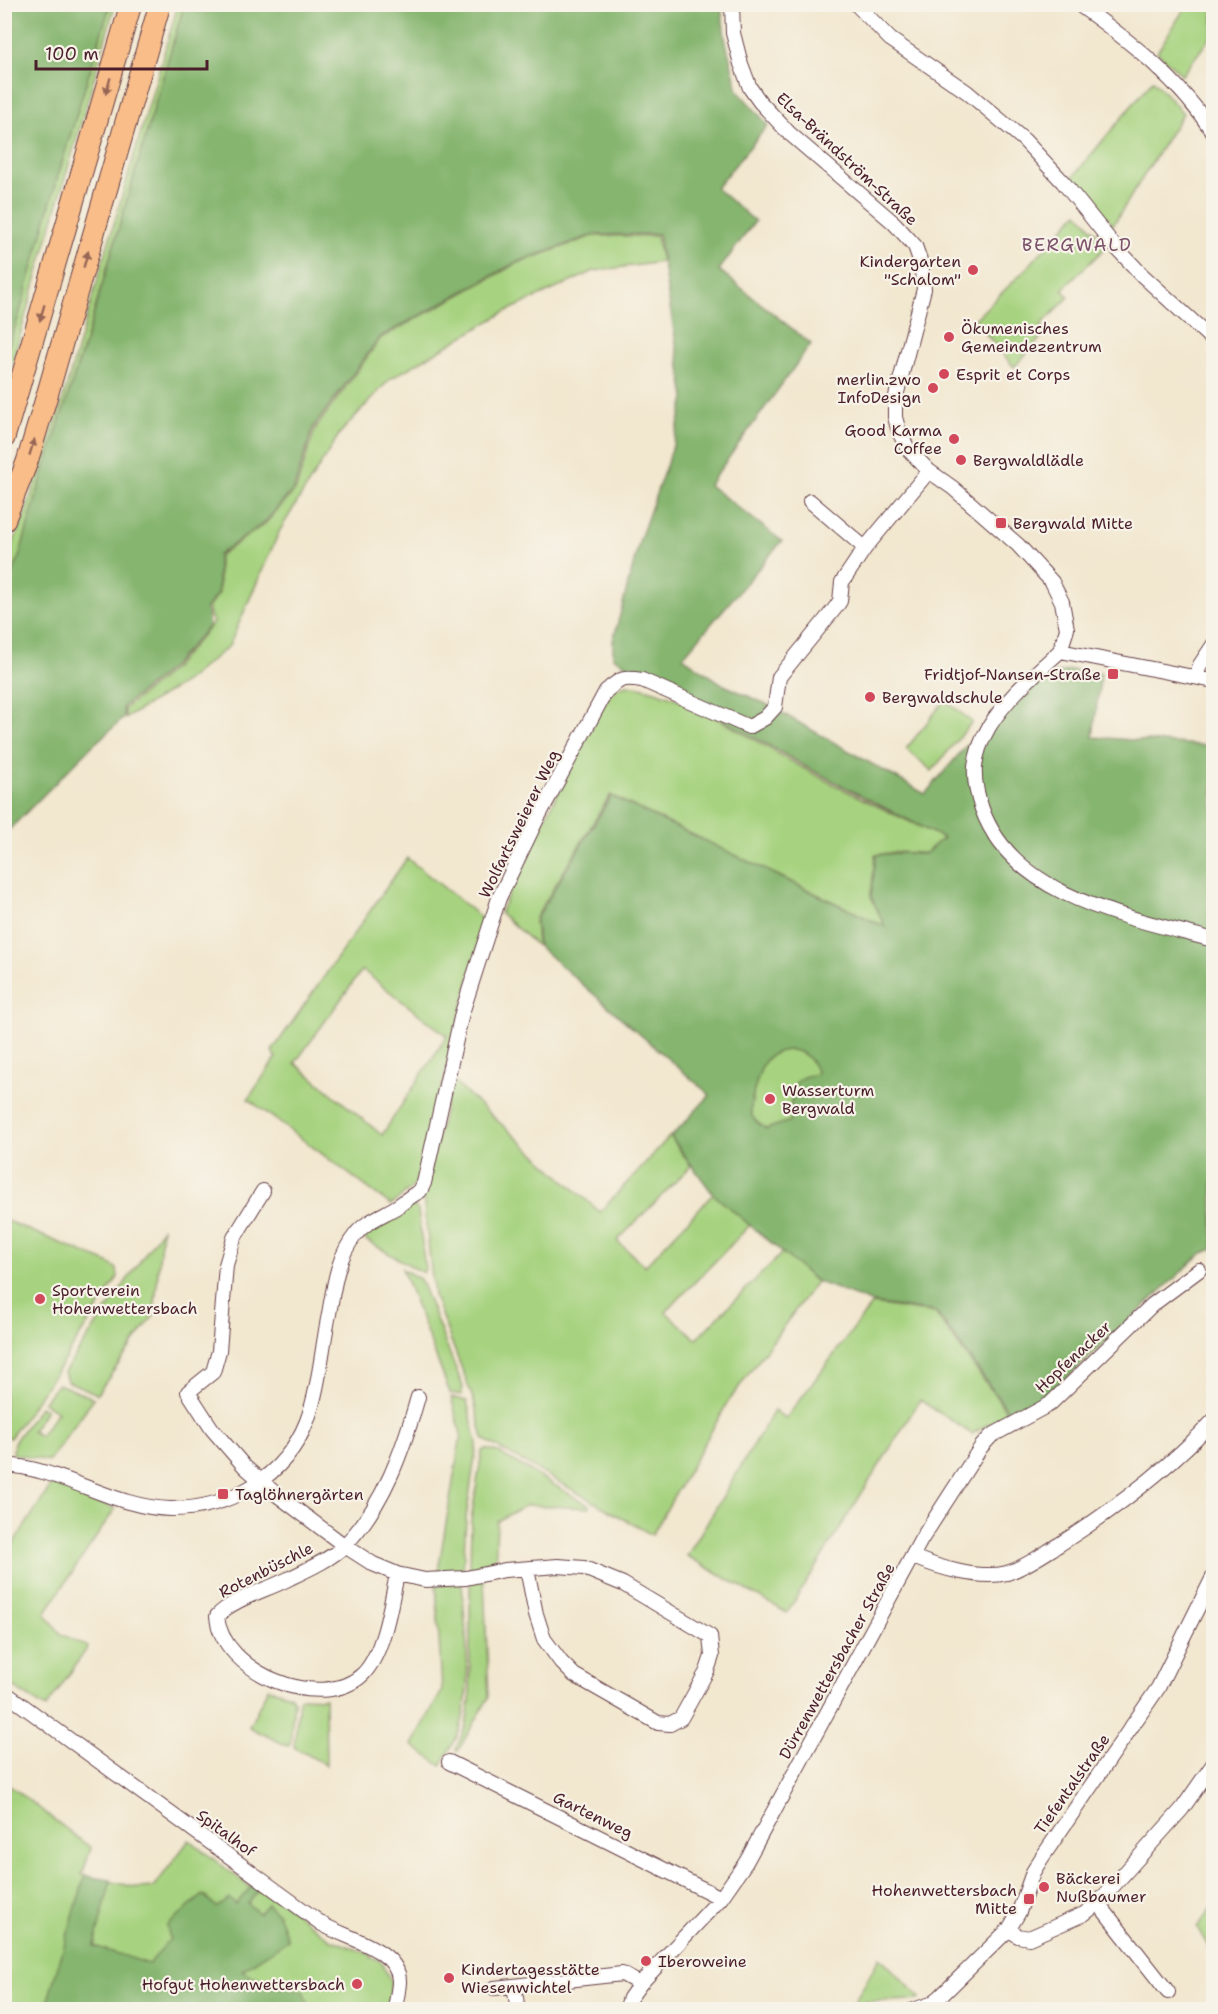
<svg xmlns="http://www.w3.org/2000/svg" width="1218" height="2014" font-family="'Shantell Sans',sans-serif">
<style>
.green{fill:#a7d380;stroke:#787956;stroke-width:1.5;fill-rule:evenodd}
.forest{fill:#85b56e;stroke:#686a4c;stroke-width:1.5;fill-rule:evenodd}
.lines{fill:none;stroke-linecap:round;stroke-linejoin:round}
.minor-casing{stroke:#633d44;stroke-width:16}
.highway-casing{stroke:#633d44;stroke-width:23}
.minor{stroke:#fff;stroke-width:14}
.highway{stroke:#f8bd89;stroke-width:21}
.oneway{fill:#986655}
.poi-dot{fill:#d1495b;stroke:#f7f3e8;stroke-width:2}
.labels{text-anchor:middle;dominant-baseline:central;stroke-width:4.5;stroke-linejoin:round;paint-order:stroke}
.street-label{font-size:16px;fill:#4a1f2b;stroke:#f7f3e8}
.poi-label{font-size:16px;fill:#4a1f2b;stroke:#f7f3e8;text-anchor:start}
.neighbourhood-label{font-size:18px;letter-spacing:1.5px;fill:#7a5169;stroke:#f7f3e8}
</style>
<rect width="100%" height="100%" fill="#f7f3e8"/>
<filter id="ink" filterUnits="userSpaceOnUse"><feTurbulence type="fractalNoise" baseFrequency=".0167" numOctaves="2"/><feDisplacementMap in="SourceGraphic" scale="12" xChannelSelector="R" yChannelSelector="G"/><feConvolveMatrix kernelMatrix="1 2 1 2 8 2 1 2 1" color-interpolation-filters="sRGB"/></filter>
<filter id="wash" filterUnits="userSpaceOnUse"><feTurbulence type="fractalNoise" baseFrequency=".008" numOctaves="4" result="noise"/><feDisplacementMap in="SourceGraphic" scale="24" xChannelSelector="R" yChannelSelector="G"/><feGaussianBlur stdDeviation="1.35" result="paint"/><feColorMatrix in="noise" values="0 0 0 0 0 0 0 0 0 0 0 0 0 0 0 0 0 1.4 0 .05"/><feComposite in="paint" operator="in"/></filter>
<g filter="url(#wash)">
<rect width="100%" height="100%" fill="#f2e7cf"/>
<path class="green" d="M110,5H115L5,387V356L19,316L58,176Z
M178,5H184L89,329L42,477L18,561L5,589V563L24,517L61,405Z
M1193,5H1213V34L1182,75L1157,52L1186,6L1190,8Z
M1153,80L1183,113L1113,225L1071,179Z
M1078,212L1107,246L1062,290L1069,297L1041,325L1047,331L1014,367L974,320L1025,270Z
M593,236H656L662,262L594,271L505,312L390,379L340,433L280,530L229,646L185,682L126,718L124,709L171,671L213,623L208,608L219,593V556L266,523L296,489L315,429L381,338L516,264Z
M626,685C682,690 753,741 803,768C848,793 896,815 943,838L925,853L895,852L875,855L871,896L886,927L610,795L535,919L537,946L500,913L531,845L606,700L616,689Z
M945,700L972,722L932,771L906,749Z
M407,858L484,920L420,1175L413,1187L391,1205L248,1099L276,1058L272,1051ZM362,970L447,1036L382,1135L295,1063Z
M787,1050C804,1050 810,1058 817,1072V1075C787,1075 791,1100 791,1121L766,1129C761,1125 755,1122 752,1116C748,1105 759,1069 766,1060C771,1053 779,1051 787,1050Z
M452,1080L600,1212L670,1136L691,1166L617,1241L645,1266L713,1194L750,1225L666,1312L696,1339L783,1252L816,1282L728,1402L652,1535L483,1439L474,1401L434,1296L423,1196Z
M412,1204L418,1210L425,1269L423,1273L367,1241L364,1237L368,1231Z
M5,1220L108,1263L117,1269L118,1277L61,1365L10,1438L4,1436Z
M162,1229L154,1315L97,1394L67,1381L64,1372Z
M402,1269L420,1279L463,1387L461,1395L450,1393Z
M872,1304L935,1313L1008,1413L972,1434L920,1400L787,1613L687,1556L774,1411L786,1418Z
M58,1384L94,1398L49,1461L13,1454L14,1442L40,1407L46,1410L32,1431L40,1436L58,1412L43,1402Z
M451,1397L467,1401L477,1443L466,1518L463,1573L437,1577L461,1434Z
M486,1449L498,1452L590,1506L589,1508L527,1505L497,1521L495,1570L470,1574L471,1521L482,1451Z
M52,1484L115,1509L45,1613L61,1634L88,1647L46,1708L22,1693L5,1680L4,1543L11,1547Z
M484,1580L489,1697L458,1751L456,1749L466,1725L470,1700V1581Z
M462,1583C465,1629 474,1688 459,1732C454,1744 447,1755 441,1766L412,1745L442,1691L436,1585Z
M268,1688L290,1695L294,1701L290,1745L287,1746L249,1727Z
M302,1697L325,1698L326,1765L294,1747L299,1700Z
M4,1781L91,1848L82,1875L139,1888L154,1887L189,1840L250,1887L255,1882L330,1939L371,1955V1958L381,1961L391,1982L389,2009H5Z
M1213,1907V1955L1197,1927Z
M880,1957L920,1998L914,2000L854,2002Z"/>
<path class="forest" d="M5,4L110,5L58,176L19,316L5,356Z
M184,5H721L725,38L738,91L768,125L716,188L755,221L719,270L811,344L709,485L782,541L683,657L724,685L766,704L925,794L984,725L1036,679L1071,670L1101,673L1093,737L1213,746V1249L1201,1254L1046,1397L1011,1415L936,1312L873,1303L816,1281L713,1194L671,1137L710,1095L538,946L536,919L611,796L885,927L871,896L876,855L896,853L925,854L943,838L806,767L613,657V641L640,539L672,449L685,398L658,234L593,235L515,263L380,337L313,428L294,489L264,523L218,555V593L206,608L209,626L169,670L123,707L124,718L92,746L5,834L4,589L18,561L42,477L89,330ZM787,1050C804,1050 810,1058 817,1072L816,1075C786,1075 792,1100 791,1121L766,1129C761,1125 755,1122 752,1116C748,1105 759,1069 766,1060C771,1054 779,1051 787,1050Z
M85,1876L111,1880L94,1946L149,1964L170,1939L167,1926L203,1895L217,1907L229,1899L236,1904L255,1882L261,1887L248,1904L259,1913L267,1904L278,1914L288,1940L242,1970L267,1985L304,1991L311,2009L45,2010Z"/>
</g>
<g filter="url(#ink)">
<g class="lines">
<g class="minor-casing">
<path id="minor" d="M732,4L733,33L741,64L750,88L760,102L789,133L894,223L915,246L921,263L924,289L895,400V417L899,432L908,449L929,471L953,488L1018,545L1052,582L1062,602L1067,629L1060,651
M856,4L890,39L967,92L1024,140L1063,182L1112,243L1142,275L1214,341
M1078,4C1130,41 1180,80 1214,134
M810,501L865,548
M1060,651C1035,674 1007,697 989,727C972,756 971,778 982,809C1014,899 1133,918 1214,940
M1060,651L1214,681
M1196,677L1200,665L1214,644
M263,1191L234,1238L226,1265L219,1351L213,1372L188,1392L212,1429L245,1467L276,1494L345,1546L373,1564L397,1574L425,1580L466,1578L505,1570L558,1566L584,1568L623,1584L710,1636L712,1656L707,1671L681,1718L670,1724L658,1723L574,1675L561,1662L544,1639L536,1614L527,1569
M4,1465C62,1468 113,1508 171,1509C230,1509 285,1477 307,1421C319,1389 322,1348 329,1314C334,1286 337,1257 356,1234C366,1221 384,1215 398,1206C405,1201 412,1195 420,1191L424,1183L462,1013L499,898L536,821L606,691C621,678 623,677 642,680L749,727L765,718L775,707L779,677L836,607L840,601L842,582L865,548L929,471
M913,1557C939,1568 980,1580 1007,1573C1026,1567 1043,1554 1060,1544C1115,1509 1169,1468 1214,1420
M397,1574C391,1603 384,1653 363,1674C322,1714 221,1672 217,1616C234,1598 268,1590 290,1578C307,1570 333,1558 345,1545C384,1505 403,1450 418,1397
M4,1692L322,1924C345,1938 399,1949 399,1981C399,1990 396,2000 395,2010
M449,1762L721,1898
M1098,1903L1168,1992
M1009,1929L1018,1936L1029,1938L1084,1914L1098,1903L1182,1809L1214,1763
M514,1986L518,2010
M494,1988L622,1974L640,1984
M626,2010L630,1998L640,1984L721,1898L746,1862L921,1540L981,1447L991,1436L1050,1404L1152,1305L1199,1270
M913,2010L931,2004L940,1997L1009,1929L1019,1912L1033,1872L1041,1859L1158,1688L1214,1575"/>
</g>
<g class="highway-casing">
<path id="highway" d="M4,438L131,4
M4,521L27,462L48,392L160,4"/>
</g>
<use href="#minor" class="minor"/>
<use href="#highway" class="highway"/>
</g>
<defs><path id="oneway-solid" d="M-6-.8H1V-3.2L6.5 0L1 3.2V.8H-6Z" transform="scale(1.5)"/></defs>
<g class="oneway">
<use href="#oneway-solid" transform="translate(108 86) rotate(106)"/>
<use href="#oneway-solid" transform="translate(86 259) rotate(-74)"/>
<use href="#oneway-solid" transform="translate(42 313) rotate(106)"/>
<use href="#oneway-solid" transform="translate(32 447) rotate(-73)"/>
</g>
</g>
<g class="poi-dot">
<circle cx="973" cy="270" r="6"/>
<circle cx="949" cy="337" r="6"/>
<circle cx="944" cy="374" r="6"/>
<circle cx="933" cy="388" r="6"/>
<circle cx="954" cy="439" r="6"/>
<circle cx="961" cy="460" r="6"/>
<rect x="995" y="517" width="12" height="12" rx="3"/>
<rect x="1107" y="668" width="12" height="12" rx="3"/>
<circle cx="870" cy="697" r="6"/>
<circle cx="770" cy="1099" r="6"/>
<circle cx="40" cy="1299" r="6"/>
<rect x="217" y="1488" width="12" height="12" rx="3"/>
<circle cx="1044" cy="1887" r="6"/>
<rect x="1023" y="1893" width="12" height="12" rx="3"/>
<circle cx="646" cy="1961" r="6"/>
<circle cx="449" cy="1978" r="6"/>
<circle cx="357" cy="1984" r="6"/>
</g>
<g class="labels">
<g class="street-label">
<text transform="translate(847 159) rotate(43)">Elsa-Brändström-Straße</text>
<text transform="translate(519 824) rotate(-64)">Wolfartsweierer Weg</text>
<text transform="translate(1073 1357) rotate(-43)">Hopfenacker</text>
<text transform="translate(266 1570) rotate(-27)">Rotenbüschle</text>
<text transform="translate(837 1661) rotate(-61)">Dürrenwettersbacher Straße</text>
<text transform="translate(1072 1784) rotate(-55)">Tiefentalstraße</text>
<text transform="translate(593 1815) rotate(26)">Gartenweg</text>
<text transform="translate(226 1833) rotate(36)">Spitalhof</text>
</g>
<g class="poi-label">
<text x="961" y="261" text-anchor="end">Kindergarten<tspan x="961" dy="18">"Schalom"</tspan></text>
<text x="961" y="328">Ökumenisches<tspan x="961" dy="18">Gemeindezentrum</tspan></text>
<text x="956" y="374">Esprit et Corps</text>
<text x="921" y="379" text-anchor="end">merlin.zwo<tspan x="921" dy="18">InfoDesign</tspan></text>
<text x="942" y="430" text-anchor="end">Good Karma<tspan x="942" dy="18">Coffee</tspan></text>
<text x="973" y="460">Bergwaldlädle</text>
<text x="1013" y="523">Bergwald Mitte</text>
<text x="1101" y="674" text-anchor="end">Fridtjof-Nansen-Straße</text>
<text x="882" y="697">Bergwaldschule</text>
<text x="782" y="1090">Wasserturm<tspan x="782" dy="18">Bergwald</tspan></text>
<text x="52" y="1290">Sportverein<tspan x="52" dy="18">Hohenwettersbach</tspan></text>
<text x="235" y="1494">Taglöhnergärten</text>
<text x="1056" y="1878">Bäckerei<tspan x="1056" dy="18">Nußbaumer</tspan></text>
<text x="1017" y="1890" text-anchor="end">Hohenwettersbach<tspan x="1017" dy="18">Mitte</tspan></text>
<text x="658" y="1961">Iberoweine</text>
<text x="461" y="1969">Kindertagesstätte<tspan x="461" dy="18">Wiesenwichtel</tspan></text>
<text x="345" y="1984" text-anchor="end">Hofgut Hohenwettersbach</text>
</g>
<g class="neighbourhood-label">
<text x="1077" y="245">BERGWALD</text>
</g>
</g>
<rect width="1218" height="2014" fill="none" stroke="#f7f3e8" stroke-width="24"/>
<path d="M36 60v9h171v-9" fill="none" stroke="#4a1f2b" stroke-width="3"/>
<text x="45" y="60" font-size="18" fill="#4a1f2b" stroke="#f7f3e8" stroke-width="4.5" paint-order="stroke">100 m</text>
</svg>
